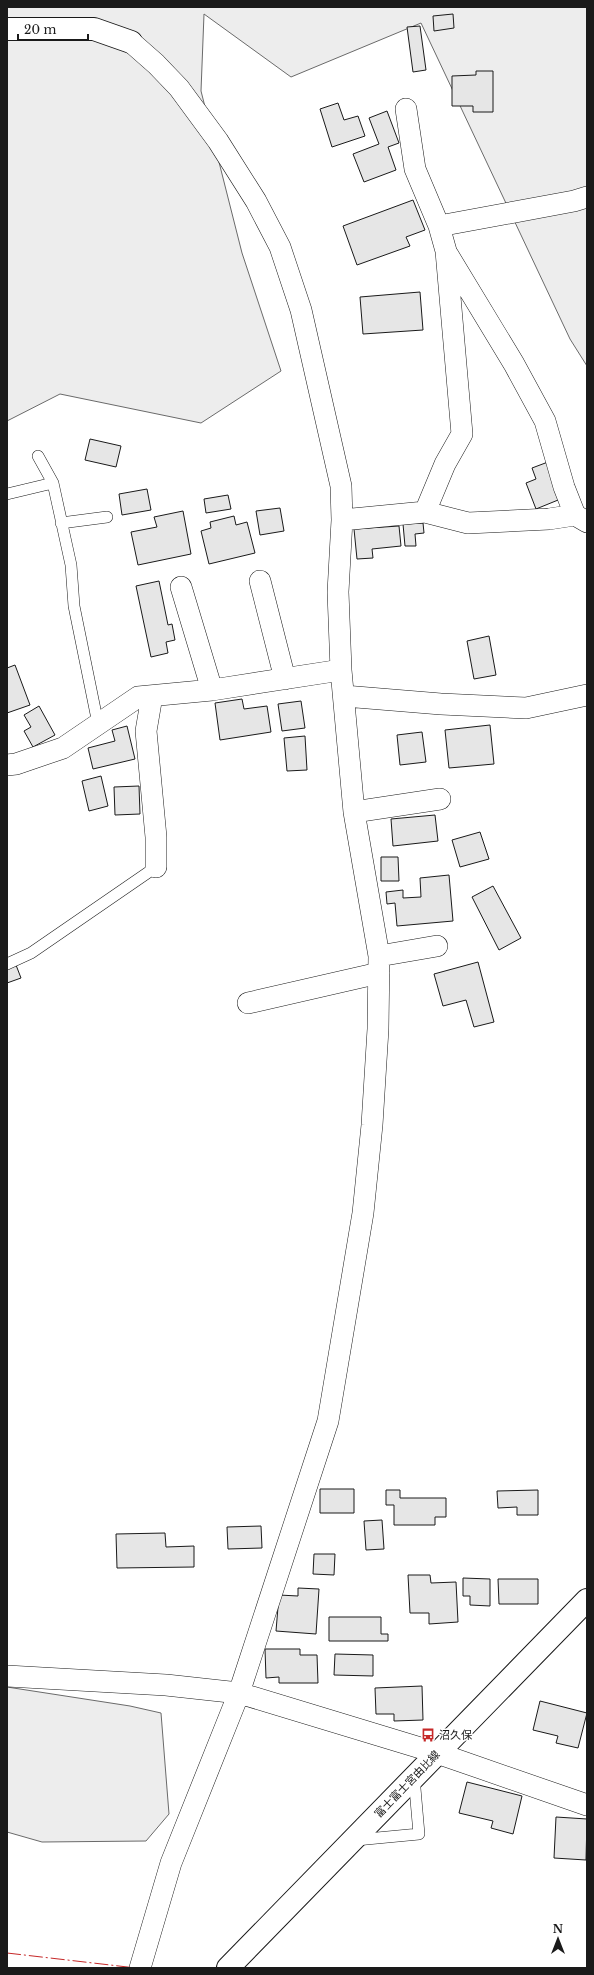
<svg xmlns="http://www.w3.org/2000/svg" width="594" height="1975" font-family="'Libre Baskerville','Noto Sans JP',serif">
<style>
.built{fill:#ededed;stroke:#6a6a6a}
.building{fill:#e6e6e6;stroke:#1a1a1a}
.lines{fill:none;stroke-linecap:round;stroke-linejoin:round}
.lane-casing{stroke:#1a1a1a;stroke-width:12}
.street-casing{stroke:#1a1a1a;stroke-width:22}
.secondary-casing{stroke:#1a1a1a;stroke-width:24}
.primary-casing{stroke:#1a1a1a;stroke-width:24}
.lane{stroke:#fff;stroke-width:11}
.street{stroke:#fff;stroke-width:21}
.secondary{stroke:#fff;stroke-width:22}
.primary{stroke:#fff;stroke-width:22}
.power{stroke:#c62828;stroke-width:1;stroke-dasharray:14 3 2 3;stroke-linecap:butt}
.labels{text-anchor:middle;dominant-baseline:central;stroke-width:3;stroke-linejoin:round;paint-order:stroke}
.poi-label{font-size:11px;fill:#1a1a1a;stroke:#fff;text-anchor:start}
.street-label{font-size:11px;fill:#1a1a1a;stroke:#fff}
</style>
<rect width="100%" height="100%" fill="#fff"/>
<path class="built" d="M7,7H587V366L570,339L421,23L291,77L204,14L201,91L242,253L281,371L201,423L60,394L7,421Z
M7,1687L130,1706L161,1713L169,1814L146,1841L42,1842L7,1832Z"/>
<path class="building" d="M453,14L454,28L434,31L433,16Z
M420,26L426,70L413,72L407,27Z
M476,71H493V112H473V106H452V76L476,75Z
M338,103L344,120L358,116L365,136L332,147L320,109Z
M387,111L399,143L388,147L396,170L364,182L353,154L379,144L369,118Z
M413,200L425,230L406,237L410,246L357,265L343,226Z
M420,292L423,330L363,334L360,297Z
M90,439L121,446L116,467L85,460Z
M548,462L563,498L536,509L526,483L536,479L532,468Z
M147,489L151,510L122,515L119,494Z
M228,495L231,509L206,513L204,499Z
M280,508L284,531L260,535L256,511Z
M183,511L191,554L138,565L131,532L157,527L154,517Z
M234,516L236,525L247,522L255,553L209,564L201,531L211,528L210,522Z
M423,523L424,533L415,534L416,546H405L403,524Z
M399,526L401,546L372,549L373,558L357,559L354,529Z
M159,581L168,625L172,624L175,640L166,642L168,653L151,657L136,586Z
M489,636L496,675L474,679L467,641Z
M15,665L30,705L7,713V668Z
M242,699L244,709L267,706L271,732L220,740L215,703Z
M301,701L305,728L282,731L278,704Z
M39,706L55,735L33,747L24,731L31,727L24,715Z
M490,725L494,764L449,768L445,730Z
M127,726L135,759L93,769L88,748L115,741L112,730Z
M422,732L426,762L400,765L397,735Z
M305,736L307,770L287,771L284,738Z
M101,776L108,806L89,811L82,781Z
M139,786L140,814L115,815L114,787Z
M435,815L438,841L393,846L391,819Z
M480,832L489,859L460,867L452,840Z
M381,857H398L399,881H381Z
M449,875L453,921L397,926L395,903L387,904L386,892L403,890V898L421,897L420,878Z
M493,886L521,938L499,950L472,897Z
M478,962L494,1022L474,1027L466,1000L443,1006L434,974Z
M16,965L21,978L7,983V968Z
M320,1489H354V1513H320Z
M386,1490H400V1498H446V1517H435V1525H394V1505H386Z
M538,1490V1515H517V1507L498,1508L497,1491Z
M382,1520L384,1549L366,1550L364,1521Z
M261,1526L262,1548L228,1549L227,1527Z
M165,1533L166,1547L194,1546V1567L117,1568L116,1534Z
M314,1554H335L334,1575L313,1574Z
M408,1575H430L431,1583L456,1582L458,1622L429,1624V1613H410Z
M463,1578L490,1579V1606L470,1605V1596H463Z
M498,1579H538V1604H499Z
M298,1588L319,1589L316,1634L276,1631L279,1595L298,1596Z
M329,1617H381V1634H388V1641H329Z
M265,1649H300V1655H317L318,1683H279V1677L266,1678Z
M335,1654L373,1655V1676L334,1675Z
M422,1686L423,1720L394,1721V1714H376L375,1688Z
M540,1701L587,1713L578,1748L556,1743L558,1736L533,1730Z
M467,1782L522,1796L513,1834L491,1828L493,1821L459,1813Z
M556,1817L587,1819L586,1860L554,1858Z"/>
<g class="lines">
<g class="lane-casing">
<path id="lane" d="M38,456L53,483L71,565L74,606L98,724
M7,494L53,483
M61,523L107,517
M7,964L31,953L156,867
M356,1840L419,1834L414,1777"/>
</g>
<g class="street-casing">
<path id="street" d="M131,42L156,64L179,88L218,141L256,201L280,247L301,310L341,486L342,520L338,592L341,670L354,812L379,956L378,1029L372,1125L363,1213L328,1421L239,1693L171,1863L140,1968
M439,226L574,201L587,197
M448,255L514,364L545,421L564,487L575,515L587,522
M425,512L468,523L549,519L575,515
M342,520L425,512L445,464L462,434L446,251L439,226L415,169L406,109
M260,581L285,679
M181,587L212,690
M152,696L146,731L156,837V867
M344,696L441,704L526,708L587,695
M7,765L16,764L63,748L138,697L212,690L341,670
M354,812L440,799
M379,956L437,946
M248,1003L379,973
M7,1676L166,1685L239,1693L437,1753L587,1805"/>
</g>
<g class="secondary-casing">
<path id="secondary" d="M7,29H94L131,42"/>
</g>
<g class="primary-casing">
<path id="primary" d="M228,1968L587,1600"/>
</g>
<use href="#lane" class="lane"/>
<use href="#street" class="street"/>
<use href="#secondary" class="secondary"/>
<use href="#primary" class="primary"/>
<path class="power" d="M7,1953L136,1968"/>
</g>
<defs>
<g id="bus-bare" transform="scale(1.08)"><path d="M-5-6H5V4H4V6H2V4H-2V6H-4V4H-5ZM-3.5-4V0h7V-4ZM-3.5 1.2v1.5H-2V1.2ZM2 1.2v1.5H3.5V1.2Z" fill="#c62828" stroke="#fff" stroke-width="2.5" paint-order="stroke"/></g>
</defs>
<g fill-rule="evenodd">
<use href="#bus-bare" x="428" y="1735"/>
</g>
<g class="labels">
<g class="poi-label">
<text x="439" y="1735">沼久保</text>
</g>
<g class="street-label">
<text transform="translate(407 1784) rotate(-46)">富士富士宮由比線</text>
</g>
</g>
<rect width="594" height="1975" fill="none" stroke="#1a1a1a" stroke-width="16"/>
<g transform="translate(558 1939)" stroke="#ffffff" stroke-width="3" paint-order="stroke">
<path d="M0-3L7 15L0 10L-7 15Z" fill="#1a1a1a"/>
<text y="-6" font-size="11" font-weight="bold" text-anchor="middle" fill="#1a1a1a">N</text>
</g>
<path d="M18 34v6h70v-6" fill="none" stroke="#1a1a1a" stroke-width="2"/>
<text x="24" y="34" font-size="12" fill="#1a1a1a" stroke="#ffffff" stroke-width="3" paint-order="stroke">20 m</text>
</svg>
